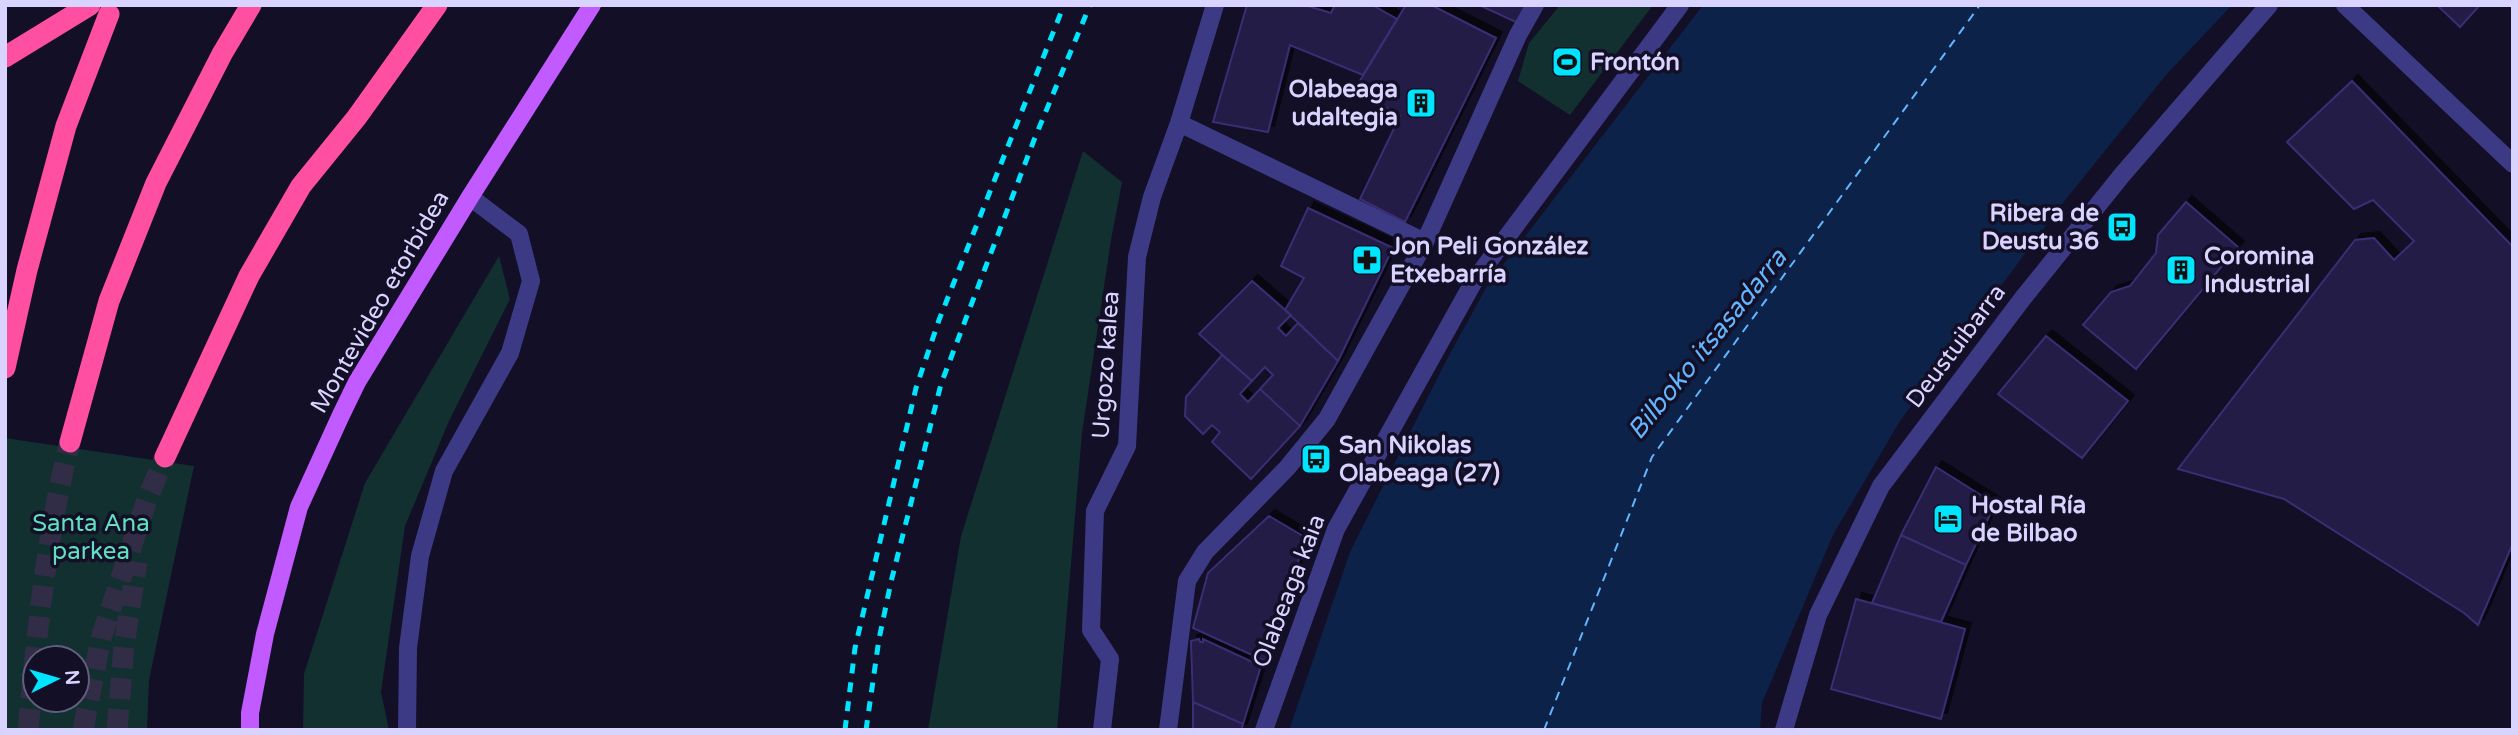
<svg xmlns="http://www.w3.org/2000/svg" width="2518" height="735" font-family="'Varela Round',sans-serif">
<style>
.green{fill:#12302f;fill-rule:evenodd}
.water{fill:#0c2248}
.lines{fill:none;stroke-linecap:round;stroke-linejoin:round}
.ferry{stroke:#62b6ff;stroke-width:2;stroke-dasharray:9 7;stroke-linecap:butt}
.building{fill:#241b47;stroke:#3b2d73;stroke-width:2;filter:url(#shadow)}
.highway-tunnel{stroke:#312d47;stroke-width:21;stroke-dasharray:21 10;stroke-linecap:butt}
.lane{stroke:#3d3a85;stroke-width:18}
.street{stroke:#3d3a85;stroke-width:18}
.primary{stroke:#c25bff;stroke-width:18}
.highway{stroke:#ff4fa3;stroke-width:21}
.rail{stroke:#00e5ff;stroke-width:5;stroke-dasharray:10 9;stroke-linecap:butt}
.labels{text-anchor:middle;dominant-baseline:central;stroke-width:7;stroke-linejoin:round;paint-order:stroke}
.poi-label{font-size:24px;font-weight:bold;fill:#d9d4ff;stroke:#130f26;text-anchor:start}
.street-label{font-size:24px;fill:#d9d4ff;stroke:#130f26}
.park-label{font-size:24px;fill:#5fe0c0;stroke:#130f26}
.water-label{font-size:26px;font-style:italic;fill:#62b6ff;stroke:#130f26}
</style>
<defs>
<filter id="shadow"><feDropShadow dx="6" dy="-6" stdDeviation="0" flood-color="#0009"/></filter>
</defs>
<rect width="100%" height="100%" fill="#130f26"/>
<path class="green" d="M1560,5H1653L1570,115L1518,81L1529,43Z
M1083,151L1122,182L1111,240L1082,433L1057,730H928L961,536Z
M499,256L510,299L449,421L405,526L381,692L389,730H303L304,674L365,483Z
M5,438L194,466L149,680L147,730H5ZM35,658H77V700H35Z"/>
<path class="water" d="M1703,5H2232L2166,75L2063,203L1900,421L1833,535L1762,703L1760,730H1289L1350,552L1446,361L1487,286Z"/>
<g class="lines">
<path class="ferry" d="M1544,730L1652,457L1980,5"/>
</g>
<path class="building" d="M1247,5H1304L1331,13L1335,5H1372L1397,19L1363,75L1290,45L1268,132L1213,122Z
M1406,5H1431L1496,38L1405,222L1360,199L1400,116L1355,89Z
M1479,5H1528L1518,23Z
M2437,5H2480L2460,27Z
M2352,81L2513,247V543L2478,625L2464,613L2284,499L2178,469L2355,240L2374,238L2394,260L2414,241L2373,200L2354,209L2287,142Z
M2186,202L2238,247L2136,369L2083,325L2111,292L2130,286L2156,253L2158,235Z
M1308,208L1393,248L1338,361L1285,310L1304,278L1281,266Z
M1252,281L1291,315L1278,328L1286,336L1298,323L1338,361L1300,426L1260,389L1273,375L1265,367L1252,381L1199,334Z
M2046,336L2128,401L2082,458L1998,394Z
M1222,355L1252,381L1240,394L1248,402L1260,389L1300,426L1251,479L1212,442L1220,432L1212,425L1203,434L1185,416L1186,397Z
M1936,467L1995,504L1966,565L1901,535Z
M1269,516L1306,538L1265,661L1193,628L1208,573Z
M1901,535L1966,565L1941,622L1872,603Z
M1856,599L1965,629L1941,719L1831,689Z
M1199,639L1200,642H1203V639L1261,666L1243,724L1193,702L1191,641Z
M1193,702L1243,724L1241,730H1193Z"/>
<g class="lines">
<path class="highway-tunnel" d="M28,730C37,633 46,536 70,442
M83,730L101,638L148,497L165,457
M117,730L124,646L137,562"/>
<path class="lane" d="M407,730L408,648L420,556L444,471L510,353L531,281L519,234L470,197"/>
<path class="street" d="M2345,5L2513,164
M1179,123L1425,242
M1102,730L1110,659L1091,630L1095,511L1127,446L1137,257L1152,197L1179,123L1215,5
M1168,730L1187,581L1205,552L1287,468L1327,419L1425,242L1518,35L1535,5
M1264,730L1336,529L1474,281L1680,5
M1784,730L1818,615L1881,486L2023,298L2122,175L2269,5"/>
<path class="primary" d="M250,730V713L265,634L299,507L341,415L357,382L470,197L592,5"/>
<path class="highway" d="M5,57L90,5
M5,368L27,270L66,126L109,14
M70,442L109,301L156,183L222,54L251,5
M165,457L249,276L301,186L357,117L437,5"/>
<path class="rail" d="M845,730L855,648L916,388L939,320L1064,5
M866,730L879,639L891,582L941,384L1034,140L1090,5"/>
</g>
<defs>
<g id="stadium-square" transform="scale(1.575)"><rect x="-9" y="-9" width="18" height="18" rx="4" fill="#00e5ff" stroke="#130f26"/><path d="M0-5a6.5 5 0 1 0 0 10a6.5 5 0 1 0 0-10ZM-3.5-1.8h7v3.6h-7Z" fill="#111"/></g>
<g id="building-square" transform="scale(1.575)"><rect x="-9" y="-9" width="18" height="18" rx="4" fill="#00e5ff" stroke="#130f26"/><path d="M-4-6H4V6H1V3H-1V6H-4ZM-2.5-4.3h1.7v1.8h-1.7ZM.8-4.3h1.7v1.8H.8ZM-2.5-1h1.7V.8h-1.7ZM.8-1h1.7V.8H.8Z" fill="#111"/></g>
<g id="bus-square" transform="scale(1.575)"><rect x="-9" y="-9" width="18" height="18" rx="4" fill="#00e5ff" stroke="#130f26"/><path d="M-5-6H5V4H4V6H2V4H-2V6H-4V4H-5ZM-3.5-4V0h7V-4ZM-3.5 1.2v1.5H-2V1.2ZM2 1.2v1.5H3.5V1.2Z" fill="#111"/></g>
<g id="pharmacy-square" transform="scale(1.575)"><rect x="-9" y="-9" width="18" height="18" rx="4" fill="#00e5ff" stroke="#130f26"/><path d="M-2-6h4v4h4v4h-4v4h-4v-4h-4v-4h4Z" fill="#111"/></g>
<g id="hotel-square" transform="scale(1.575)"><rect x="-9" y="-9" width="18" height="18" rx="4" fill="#00e5ff" stroke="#130f26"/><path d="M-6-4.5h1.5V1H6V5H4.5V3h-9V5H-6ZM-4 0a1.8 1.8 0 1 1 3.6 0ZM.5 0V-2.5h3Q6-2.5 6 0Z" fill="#111"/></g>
</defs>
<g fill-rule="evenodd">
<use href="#stadium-square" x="1567" y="62"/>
<use href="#building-square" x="1421" y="103"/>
<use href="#bus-square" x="2122" y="227"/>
<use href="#pharmacy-square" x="1367" y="260"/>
<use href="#building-square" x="2181" y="270"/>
<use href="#bus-square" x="1316" y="459"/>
<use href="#hotel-square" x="1948" y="519"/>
</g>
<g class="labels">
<g class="poi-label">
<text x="1590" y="62">Frontón</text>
<text x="1398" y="89" text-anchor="end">Olabeaga<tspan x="1398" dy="28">udaltegia</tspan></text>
<text x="2099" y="213" text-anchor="end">Ribera de<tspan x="2099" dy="28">Deustu 36</tspan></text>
<text x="1390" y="246">Jon Peli González<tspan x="1390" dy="28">Etxebarría</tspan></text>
<text x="2204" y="256">Coromina<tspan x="2204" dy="28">Industrial</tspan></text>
<text x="1339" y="445">San Nikolas<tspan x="1339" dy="28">Olabeaga (27)</tspan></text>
<text x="1971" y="505">Hostal Ría<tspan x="1971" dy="28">de Bilbao</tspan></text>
</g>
<g class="street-label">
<text transform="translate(380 302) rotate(-60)">Montevideo etorbidea</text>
<text transform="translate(1956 346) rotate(-53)">Deustuibarra</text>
<text transform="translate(1106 365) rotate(-86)">Urgozo kalea</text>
<text transform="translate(1289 591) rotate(-69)">Olabeaga kaia</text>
</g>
<g class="park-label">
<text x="91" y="523">Santa Ana<tspan x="91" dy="28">parkea</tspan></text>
</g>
<g class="water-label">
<text transform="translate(1707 344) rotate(-51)">Bilboko itsasadarra</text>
</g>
</g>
<rect width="2518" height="735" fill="none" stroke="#d9d4ff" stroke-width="14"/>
<g transform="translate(56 679) rotate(85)"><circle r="33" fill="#130f26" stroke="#625e7d" stroke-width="2"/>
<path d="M0-5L12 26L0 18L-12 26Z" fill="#00e5ff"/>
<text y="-10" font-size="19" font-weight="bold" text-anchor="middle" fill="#d9d4ff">N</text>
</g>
</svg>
